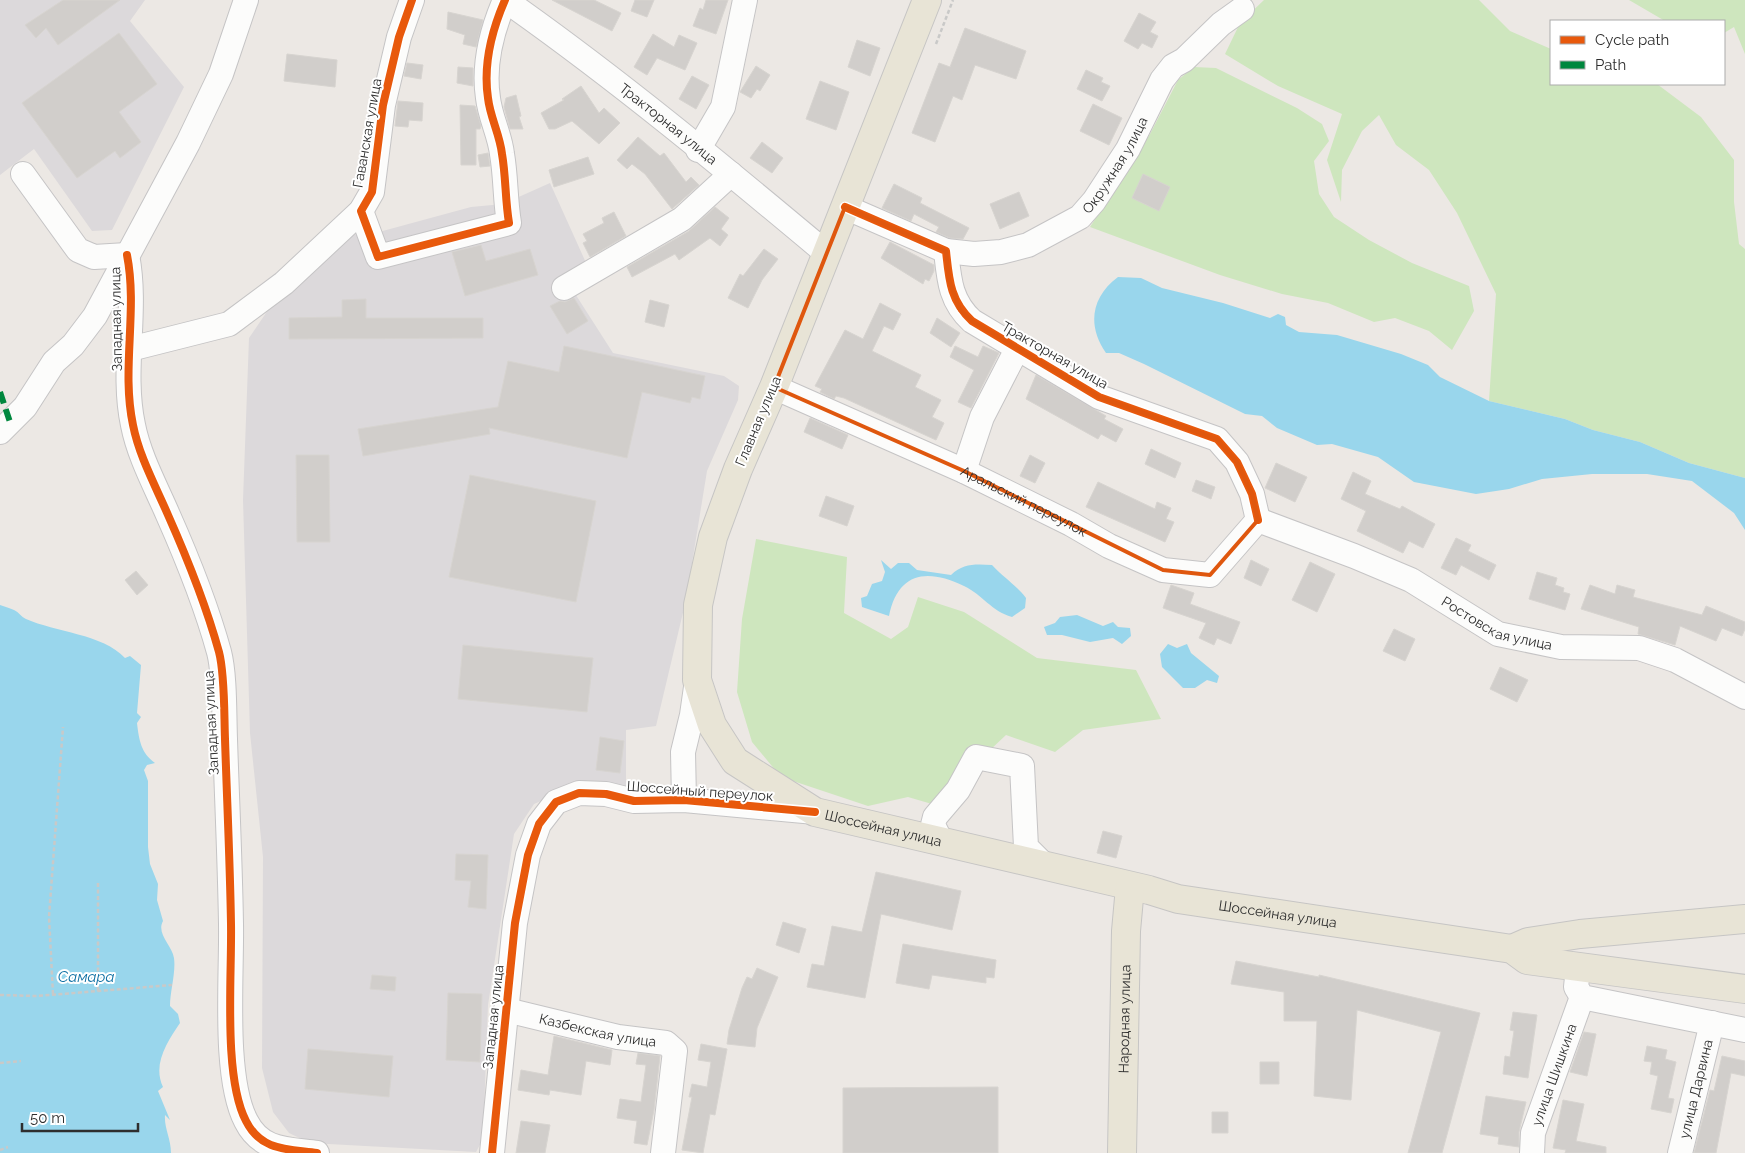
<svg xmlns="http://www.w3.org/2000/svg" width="1745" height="1153" font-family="Raleway,sans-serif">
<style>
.industrial{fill:#dcd9db}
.green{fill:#cee6be}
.water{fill:#99d6ec}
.building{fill:#d1cecb;stroke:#d7d4d0}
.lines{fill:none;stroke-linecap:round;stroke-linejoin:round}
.minor-casing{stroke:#c5c4c5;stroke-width:26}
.major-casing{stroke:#c6c5c4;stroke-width:30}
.path{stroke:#c9c9c8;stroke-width:2.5;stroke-dasharray:4 2.5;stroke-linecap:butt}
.minor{stroke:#fcfcfb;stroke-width:24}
.major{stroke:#e8e4d6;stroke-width:28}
.quiet{stroke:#00873e;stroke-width:6;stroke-dasharray:12 6;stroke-linecap:butt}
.cycleway-casing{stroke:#fff;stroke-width:11}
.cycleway{stroke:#e8590c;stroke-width:8}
.marked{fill:none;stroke:#df570e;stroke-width:4;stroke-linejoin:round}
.labels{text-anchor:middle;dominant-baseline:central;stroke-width:4;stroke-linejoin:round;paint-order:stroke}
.street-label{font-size:14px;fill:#2e2e2e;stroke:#fff}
.water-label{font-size:15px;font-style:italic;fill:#0d6fa3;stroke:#fff}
</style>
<rect width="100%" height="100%" fill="#ece8e4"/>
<path class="industrial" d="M0,0H145L130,21L184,87L112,230L92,231L34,149L0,175Z
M550,183L587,265L565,278L613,353L724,376L739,386L738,400L707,471L686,600L656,726L626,730V793L571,788L534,804L514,834L488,1005L483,1139L476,1152L310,1143L289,1133L273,1112L262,1068L263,857L250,733L243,500L249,338L268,310L348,235L379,232L471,207L503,204Z"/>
<path class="green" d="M1264,0H1479L1510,31L1551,49V84H1657L1701,117L1734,160V202L1739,244L1745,249V478L1689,463L1640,442L1593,430L1565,419L1489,401L1496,294L1457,213L1429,170L1396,145L1379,115L1362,131L1342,170L1341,202L1327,160L1342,114L1278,86L1225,54L1240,23Z
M1629,0H1745V54L1734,27L1724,33V21H1665Z
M1194,67L1216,68L1297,108L1322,124L1329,141L1314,161L1319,194L1334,217L1369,240L1412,263L1469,286L1474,311L1452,350L1429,331L1395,318L1374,322L1328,303L1282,294L1220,275L1090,227L1150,134L1178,80Z
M756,539L847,557L844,613L891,639L908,627L918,597L964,612L1037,658L1136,670L1161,719L1083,730L1055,752L1006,735L972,767L949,809L908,797L868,806L781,777L752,742L737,692L742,619Z"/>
<path class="water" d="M1118,277L1141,278L1162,288L1223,303L1270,318L1278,314L1285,317L1286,325L1299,332L1337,335L1401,354L1428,365L1440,377L1489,401L1565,419L1593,430L1640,442L1689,463L1745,478V530L1734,513L1692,481L1647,474H1592L1542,479L1509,489L1476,494L1414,482L1378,457L1332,444L1317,445L1277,428L1262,416L1245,414L1144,364L1119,353H1106C1087,326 1091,297 1118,277Z
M881,560L891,569L898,563H909L917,570L951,575C963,563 976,564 992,565C1004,578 1015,584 1026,598L1025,608L1012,617C991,611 983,595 964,586C927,568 898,572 889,616L862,607L861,598L867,596L872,584L882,581L885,572Z
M0,605C5,607 10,608 14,610C19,612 21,617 26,619C55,632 103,634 125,658L130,656L141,665L137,713L141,717L137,723C139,740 141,753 155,763L147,765L144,770L148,781V847L150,864L158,884L157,900L163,921C156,934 172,945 174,958C176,973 170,991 170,1006L178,1014L180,1023C168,1041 152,1064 163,1087L158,1091L170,1120L165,1115C164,1128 171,1139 171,1153H0Z
M1077,615L1103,626L1113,622L1118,627L1130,628L1131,636L1122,644L1113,638L1090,642L1062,635H1047L1044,627L1055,623L1060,617Z
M1168,644L1177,648L1187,644L1191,653L1219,676L1217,683L1207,680L1195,688H1183L1162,667L1160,654Z"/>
<path class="building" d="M63,0H120L58,45L46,28L36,38L25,25Z
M552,0H594L621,13L612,31Z
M635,0H654L647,17L631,11Z
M706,0H728L716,34L693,26L700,8L703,10Z
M448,12L483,20L476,47L463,44L465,35L447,29Z
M1139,13L1156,22L1150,32L1158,36L1152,48L1142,43L1138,49L1124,41Z
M965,28L1026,51L1016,79L975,65L962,100L953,96L935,142L912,133L939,63L950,67Z
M119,33L157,84L119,112L141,142L120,158L115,151L77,178L22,103Z
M653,34L674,47L679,35L697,43L685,70L657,58L647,75L634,67Z
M857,40L880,48L870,76L848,67Z
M287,54L337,60L335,87L284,81Z
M407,63L423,65L421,79L404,76Z
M756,66L770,75L760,91L757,89L751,98L740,92Z
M458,67L473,68V86L457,83Z
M1086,70L1103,78L1101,82L1110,86L1102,101L1077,89Z
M692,76L709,85L696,109L679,99Z
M820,81L849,92L836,130L806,119Z
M581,86L599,113L604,108L620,123L599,144L572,121L555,129H549L541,113L564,100L562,99Z
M516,95L521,116L519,117L523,129H510L504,107L506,98Z
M398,101L423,103L422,121L409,120L408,127L395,126Z
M1093,104L1122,118L1109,145L1080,131Z
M460,105L475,106L481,126L480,129H476V165H461Z
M638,137L660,156L664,153L686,182L691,177L699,185L672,209L645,174L632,164L627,169L617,160Z
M762,142L783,158L772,173L750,158Z
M488,153L490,166L480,167L478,155Z
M588,157L594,174L554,187L549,170Z
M1143,174L1170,187L1159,211L1132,198Z
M894,184L922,198L920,203L969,228L963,239L950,238L936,232L939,227L914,214L911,221L882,208Z
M1019,192L1029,216L1000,229L990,204Z
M715,207L729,218L721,229L728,235L720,246L710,238L679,260L675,254L632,277L627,267L689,231Z
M614,212L626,236L590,257L583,243L587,241L583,234L604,223L602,218Z
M890,242L934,265V271L929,281L925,279L923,284L881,258Z
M481,245L486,261L530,249L538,275L465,296L452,252Z
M764,249L778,259L762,280L748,308L728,298L740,274L743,276Z
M574,298L588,321L567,334L550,306L560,301L565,302Z
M366,299V318H483V338L289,339V318L342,317V300Z
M650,300L669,305L664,327L645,322Z
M880,303L901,314L893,330L884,326L872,351L921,375L915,387L941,400L932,417L944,423L936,440L844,398L836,396L834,399L820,392L822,389L815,386L845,330L863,339Z
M937,318L960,333L951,347L930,333Z
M564,346L705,376L700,399L692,397L690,403L642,392L627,458L489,428L490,434L363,456L358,429L498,407L508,361L559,372Z
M955,346L978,357L983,346L999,353L971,408L958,402L974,370L950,357Z
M1036,375L1106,416L1104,419L1123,429L1116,442L1101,434L1098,439L1026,399Z
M810,418L848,435L842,449L804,432Z
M1151,449L1181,463L1175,478L1145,464Z
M296,455H329L330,542H297Z
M1030,455L1045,463L1035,483L1020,476Z
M1276,463L1307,477L1295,502L1265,488Z
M1353,472L1371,481L1365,494L1400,509L1402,506L1435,524L1423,548L1409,541L1403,553L1357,531L1366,511L1341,499Z
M470,475L596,501L576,602L449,577Z
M1196,480L1215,487L1211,499L1192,491Z
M1098,482L1155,509L1157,502L1171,508L1166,519L1174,522L1165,542L1086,507Z
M826,496L854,506L847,526L819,516Z
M1456,538L1471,545L1468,551L1496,565L1489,580L1461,565L1456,575L1441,568Z
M1251,560L1269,569L1261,586L1244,578Z
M1310,562L1335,574L1317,612L1292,600Z
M136,571L148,585L137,595L125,580Z
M1537,572L1557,578L1555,585L1564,588L1563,592L1570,594L1565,610L1529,599Z
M1171,585L1194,593L1190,604L1240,622L1231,644L1217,638L1214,645L1199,638L1206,623L1163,608Z
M1590,585L1615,594L1617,585L1635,590L1633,597L1702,615L1706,606L1745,622V629L1742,636L1722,628L1716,641L1680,626L1675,645L1665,642L1638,634L1639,627L1581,609Z
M1394,629L1415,639L1405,661L1383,651Z
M463,645L593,658L587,712L458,699Z
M1500,667L1528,680L1517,702L1490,689Z
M600,737L624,741L620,773L596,770Z
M1103,831L1122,836L1116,858L1097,853Z
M456,854L488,855L486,909L468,907L471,881L455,880Z
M876,872L961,891L952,930L881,914L865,998L807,987L812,964L824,966L832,926L862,932Z
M783,922L806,929L799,953L776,945Z
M903,944L996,960L994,978L986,977V983L932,975L929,989L896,983Z
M1236,961L1319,977V975L1480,1013L1442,1153H1408L1441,1032L1357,1010L1351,1100L1314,1096L1317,1021H1284V992L1231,984Z
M757,968L778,977L757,1028L755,1047L727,1044L729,1030L742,988L747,977L752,979Z
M372,975L396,977L395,991L370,989Z
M448,993L482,994L480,1062L446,1060Z
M1513,1012L1537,1015L1528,1078L1503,1074L1505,1056L1510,1057L1514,1031L1510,1030Z
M1584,1032L1596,1034L1587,1076L1570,1072Z
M554,1036L612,1050L610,1065L586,1061L581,1095L550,1090L549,1095L518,1090L521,1070L548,1075Z
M701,1044L727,1049L715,1115L710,1114L703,1153L682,1150L692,1097H689L692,1084L707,1087L711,1062L698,1060Z
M1647,1046L1667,1050L1665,1059L1676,1062L1668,1098L1674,1099L1671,1113L1651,1109L1658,1076L1650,1074L1652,1062L1644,1061Z
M308,1049L393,1056L389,1097L305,1089Z
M638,1053L660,1056L654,1110L647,1145L634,1143L637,1121L617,1118L620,1099L641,1102L646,1065L636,1064Z
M1722,1056L1745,1061V1076L1731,1073L1716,1153H1694L1710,1090L1714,1091Z
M1260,1062H1279V1084H1260Z
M998,1087V1153H843V1088Z
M1486,1096L1526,1102L1519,1132V1147L1498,1144L1499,1137L1480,1134Z
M1563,1100L1584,1104L1576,1141L1606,1147V1153H1565L1566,1150L1553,1148Z
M1212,1112H1228V1133H1212Z
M521,1121L550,1125L545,1153H516Z"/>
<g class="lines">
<g class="minor-casing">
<g id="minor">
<path id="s1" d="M505,0C616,78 722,166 826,253"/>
<path d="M698,150L723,107L745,0"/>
<path d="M23,174L78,250L94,257L127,255C138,311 121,369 133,425C139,456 156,487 168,515C188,560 206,605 219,652C225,675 224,714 225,739C227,801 230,862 231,924C232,976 223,1077 246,1121C261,1151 287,1149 317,1153"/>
<path d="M845,207L946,251C949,279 950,301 972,321L1099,397L1217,439L1237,462L1252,494L1258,520"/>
<path d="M361,211L378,257L509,223C505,199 506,177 502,154C500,135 490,117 488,98C483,65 492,30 505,0"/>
<path id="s2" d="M946,251L974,254L1001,252L1028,245L1080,217L1094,201L1128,149L1162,80L1173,66L1184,60L1221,24L1242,9"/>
<path d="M564,288L682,219L731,174"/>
<path d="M130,349L229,324L284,283L361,211L372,192L383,105L399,37L412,0"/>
<path id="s3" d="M774,387L964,471L1071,524L1109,546L1163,570L1210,575L1258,520"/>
<path d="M0,432L25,407L54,362L73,345L95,316L188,143L221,74L246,0"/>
<path d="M964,471L982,417L1017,349"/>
<path id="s4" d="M1258,520L1354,556L1411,580L1498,634L1561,647L1639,648L1675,660L1745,697"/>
<path d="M684,800L683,752L692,715L697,680"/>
<path d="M942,843L933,825L935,817L958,790L976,757L1022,766L1026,847L1046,867"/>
<path d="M1578,968L1576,987L1582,997L1745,1030"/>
<path id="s5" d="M506,1010L618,1037L666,1043L675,1051L663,1153"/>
<path d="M492,1153L515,923L528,855L539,824L556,802L579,793L606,794L634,801L684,800L815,812"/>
<path id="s6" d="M1532,1153L1533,1133L1582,997"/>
<path id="s7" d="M1680,1153L1712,1023"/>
</g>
</g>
<g class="major-casing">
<g id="major">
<path id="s8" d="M927,0L774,387L738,469L713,537L698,605L697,680L712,725L735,761L815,812L1149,890L1178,899L1512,949L1527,960L1745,989"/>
<path d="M1512,949L1528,942L1580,934L1745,919"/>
<path id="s9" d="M1122,1153L1126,931L1130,887"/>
</g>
</g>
<path class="path" d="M936,44L953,0
M98,991V883
M53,994L49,917L63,727
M0,995L37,996L172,985
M0,1063L21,1061
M0,1150L8,1147"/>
<use href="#minor" class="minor"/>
<use href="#major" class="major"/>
<path class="quiet" d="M0,392L10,422"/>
<g class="cycleway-casing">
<path id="cycleway" d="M412,0L399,37L383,105L372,192L361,211L378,257L509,223C505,199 506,177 502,154C500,135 490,117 488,98C483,65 492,30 505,0
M845,207L946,251C949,279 950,301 972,321L1099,397L1217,439L1237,462L1252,494L1258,520
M127,255C138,311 121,369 133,425C139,456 156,487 168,515C188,560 206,605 219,652C225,675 224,714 225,739C227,801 230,862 231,924C232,976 223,1077 246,1121C261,1151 287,1149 317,1153
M492,1153L515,923L528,855L539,824L556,802L579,793L606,794L634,801L684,800L815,812"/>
</g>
<use href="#cycleway" class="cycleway"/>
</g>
<path class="marked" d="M845,207L946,251L949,280L960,310L972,321L1099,397L1217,439L1237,462L1252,494L1258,520L1210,575L1163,570L964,471L774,387Z"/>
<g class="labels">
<g class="street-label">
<text stroke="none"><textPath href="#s1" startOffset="205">Тракторная улица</textPath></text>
<text transform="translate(367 133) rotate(-80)">Гаванская улица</text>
<text stroke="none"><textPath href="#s2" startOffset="205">Окружная улица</textPath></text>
<text transform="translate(116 319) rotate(-91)">Западная улица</text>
<text transform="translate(1055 355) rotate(30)">Тракторная улица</text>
<text transform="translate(758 421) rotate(-67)">Главная улица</text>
<text stroke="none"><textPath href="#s3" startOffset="275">Аральский переулок</textPath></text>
<text stroke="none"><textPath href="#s4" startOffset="262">Ростовская улица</textPath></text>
<text transform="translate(211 723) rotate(-93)">Западная улица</text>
<text transform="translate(700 791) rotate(4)">Шоссейный переулок</text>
<text stroke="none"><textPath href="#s8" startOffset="978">Шоссейная улица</textPath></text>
<text stroke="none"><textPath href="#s8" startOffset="1382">Шоссейная улица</textPath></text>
<text transform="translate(493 1017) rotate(-84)">Западная улица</text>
<text stroke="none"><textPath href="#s9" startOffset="134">Народная улица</textPath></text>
<text stroke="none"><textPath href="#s5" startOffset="94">Казбекская улица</textPath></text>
<text stroke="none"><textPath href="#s6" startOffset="82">улица Шишкина</textPath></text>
<text stroke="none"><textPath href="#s7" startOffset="66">улица Дарвина</textPath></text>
</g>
<g class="water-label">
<text x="86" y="977">Самара</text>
</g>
</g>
<rect x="1550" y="20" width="175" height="65" fill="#ffffff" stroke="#ababab"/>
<rect x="1560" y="36" width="25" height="8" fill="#e8590c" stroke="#ababab"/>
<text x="1595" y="45" font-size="15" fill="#2e2e2e">Cycle path</text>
<rect x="1560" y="61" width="25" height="8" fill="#00873e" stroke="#ababab"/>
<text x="1595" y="70" font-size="15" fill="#2e2e2e">Path</text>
<path d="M22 1123v8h116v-8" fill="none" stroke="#2e2e2e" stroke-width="2.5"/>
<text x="30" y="1123" font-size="15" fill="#2e2e2e" stroke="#ffffff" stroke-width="4" paint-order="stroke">50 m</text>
</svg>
